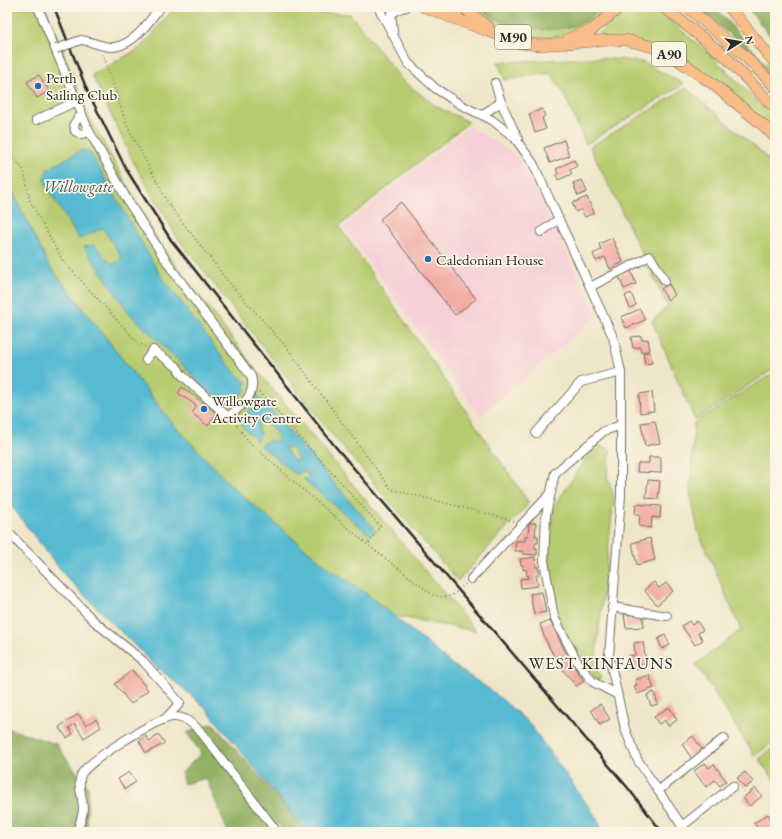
<svg xmlns="http://www.w3.org/2000/svg" width="782" height="839" font-family="'EB Garamond',serif">
<style>
.built{fill:#f6cfd7}
.green{fill:#b7cc70;stroke:#717c4e}
.forest{fill:#91b062;stroke:#5e6e46}
.water{fill:#54bad2;stroke:#40727e;fill-rule:evenodd}
.building{fill:#f2aea6}
.lines{fill:none;stroke-linecap:round;stroke-linejoin:round}
.minor-casing{stroke:#706c62;stroke-width:10}
.highway-casing{stroke:#706c62;stroke-width:12}
.path{stroke:#706c62;stroke-width:1.5;stroke-dasharray:1 3;stroke-linecap:butt}
.minor{stroke:#fff;stroke-width:8}
.highway{stroke:#f8bd88;stroke-width:11}
.rail{stroke:#2b2b2b;stroke-width:2.5}
.minor-bridge-casing{stroke:#706c62;stroke-width:10;stroke-linecap:butt}
.minor-bridge{stroke:#fff;stroke-width:8}
.poi-dot{fill:#1f6fb2;stroke:#fcf5e5;stroke-width:1.5}
.labels{text-anchor:middle;dominant-baseline:central;stroke-width:3.5;stroke-linejoin:round;paint-order:stroke}
.shield{fill:#fcf5e5;stroke:#6a6863;stroke-width:1}
.shield-label{font-size:14px;font-weight:bold;fill:#2b2b2b}
.poi-label{font-size:15px;fill:#2b2b2b;stroke:#fcf5e5;text-anchor:start}
.water-label{font-size:16px;font-style:italic;fill:#395d65;stroke:#fcf5e5}
.quarter-label{font-size:17px;letter-spacing:1px;fill:#2b2b2b;stroke:#fcf5e5}
</style>
<rect width="100%" height="100%" fill="#fcf5e5"/>
<filter id="ink" filterUnits="userSpaceOnUse"><feTurbulence type="fractalNoise" baseFrequency=".025" numOctaves="2"/><feDisplacementMap in="SourceGraphic" scale="8" xChannelSelector="R" yChannelSelector="G"/><feConvolveMatrix kernelMatrix="1 2 1 2 8 2 1 2 1" color-interpolation-filters="sRGB"/></filter>
<filter id="wash" filterUnits="userSpaceOnUse"><feTurbulence type="fractalNoise" baseFrequency=".012" numOctaves="4" result="noise"/><feDisplacementMap in="SourceGraphic" scale="16" xChannelSelector="R" yChannelSelector="G"/><feGaussianBlur stdDeviation="0.9" result="paint"/><feColorMatrix in="noise" values="0 0 0 0 0 0 0 0 0 0 0 0 0 0 0 0 0 1.4 0 .05"/><feComposite in="paint" operator="in"/></filter>
<g filter="url(#wash)">
<rect width="100%" height="100%" fill="#efe6c9"/>
<path class="built" d="M469,126L514,153L538,193L597,316L480,416L343,227Z"/>
<path class="green" d="M7,7H45L88,114L160,245L254,367L476,631L394,616L367,594L327,567L232,487L173,424L48,264L7,180Z
M175,7H222L235,9L350,14L402,80L437,107L469,122L339,226L529,503L458,581L329,431L177,237L134,163L92,75L142,47Z
M465,7H481L486,13L592,15L602,7H611C582,40 524,48 487,25C479,20 472,13 465,7Z
M631,7H649L672,22L715,59L775,120V133L681,60L603,38L599,33Z
M601,58L642,62L684,84L586,144L563,92L551,73L505,80L498,62Z
M686,88L762,153L775,168V368L695,420L652,321L668,306L590,147Z
M775,372V740L755,756L696,664L741,630L698,531L690,492L694,423Z
M596,444L611,450L607,475L614,497L595,664L601,679L597,681L567,639L556,610L549,558L553,508Z
M775,746V781L759,759Z"/>
<path class="forest" d="M481,7H602C594,14 584,23 574,26C547,33 500,29 481,7Z
M695,7H715L774,74L775,84L732,36Z
M747,7H775V42Z
M213,723L301,825L310,832H284L278,824L255,832H228L206,778L184,784L181,774L201,753L187,733Z
M7,728L56,744L88,788L87,832H7Z"/>
<path class="water" d="M82,150L90,152L159,273L219,353L240,378L246,382L245,392L230,403L223,402L199,383L189,371L129,313L84,247L94,245C102,250 104,260 114,264L122,258L103,228L79,239L47,188L44,177L48,169Z
M7,180L48,264L173,424L232,487L327,567L367,594L453,665L492,691L529,723L594,814L604,832H303L301,825L204,706L152,663L67,578L21,519L7,498Z
M259,397L369,523L373,526V532L370,535L303,479L308,478L309,475L303,471L297,475L260,445L268,441H277L278,437L274,430L264,421L259,423L258,431L261,433L257,441L242,426L241,421L248,413L256,398ZM285,447L293,449L298,461H294L287,452Z"/>
<g id="blocks">
<path class="building" d="M39,75L49,91L37,98L27,82Z
M542,109L545,116L542,118L546,129L535,133L529,114Z
M564,140L569,156L550,163L544,148Z
M574,160L577,166L570,170L572,174L558,180L556,175L558,174L556,169Z
M582,180L587,192L578,196L573,183Z
M587,197L594,213L585,217L581,209L576,212L572,203Z
M401,202L476,299L455,315L380,219Z
M612,238L623,262L610,269L605,257L596,261L593,254L601,250L599,244Z
M631,271L636,284L624,289L619,276Z
M669,284L675,295L668,300L661,289Z
M631,293L636,305L630,308L625,296Z
M640,309L645,320L626,328L621,317Z
M641,336L642,340L648,339L650,350L641,352L640,347L633,348L631,337Z
M650,352L652,363L645,364L643,353Z
M182,387L217,413L208,426L192,413L197,406L178,393Z
M652,392L654,411L640,413L639,394Z
M655,421L660,443L645,446L641,423Z
M649,457H661V473L637,472L638,463H649Z
M648,480L660,481L658,499L646,498Z
M636,504L661,506L660,518L652,517L651,528L639,526L640,514H635Z
M529,523H536L535,536H538V543H535V548H537V555L523,554V551H515L516,541H525V536H528Z
M650,538L655,560L637,565L632,543Z
M535,557L536,567H538L539,571V574L536,575L538,586L521,588L520,579L529,578V575L527,576L526,569L523,570V565H521L520,559Z
M654,582L659,588L666,583L673,591L657,605L644,590Z
M542,592L546,612L534,614L530,594Z
M642,613L644,627L626,628L624,614Z
M550,621L568,657L584,681L576,686L558,664L545,639L540,624Z
M689,621L692,625L697,621L703,630L698,633L703,640L695,645L682,626Z
M665,635L670,645L662,649L658,639Z
M643,642L646,663L638,664L639,669L630,670L629,656L635,655L634,643Z
M132,670L148,690L131,704L115,684Z
M649,675L654,688L637,694L634,686L637,685L635,680Z
M654,692L658,704L651,706L647,695Z
M600,704L610,719L600,725L591,710Z
M669,707L677,720L668,726L665,720L659,724L654,717Z
M78,714L86,725L96,719L101,727L84,738L75,724L69,728L73,734L67,738L59,727Z
M158,734L165,743L146,753L139,741L146,736L150,742Z
M693,736L703,751L692,759L682,744Z
M705,763L709,768L714,764L726,781L720,786L715,780L706,787L694,771Z
M129,772L136,782L125,789L118,779Z
M745,772L753,782L745,788L737,778Z
M755,788L762,796L750,806L743,798Z
M768,814L775,824V832H760L754,823Z"/>
</g>
</g>
<g filter="url(#ink)">
<use href="#blocks" fill-opacity="0" stroke="#706c62" stroke-width="1"/>
<g class="lines">
<g class="minor-casing">
<path id="minor" d="M38,7L88,129L129,203L173,271L251,376C257,395 241,406 228,417L182,375L177,367L153,350L146,360
M378,7L408,63L435,88L461,105L492,120L514,137L533,163L613,337L621,372V496L609,656L625,729L637,759L686,832
M393,31L391,14L401,8L406,7
M81,40C92,41 103,48 114,47C135,44 149,22 160,7
M495,83L501,102L518,139
M482,115L501,102
M84,119L78,118L74,124L75,131L80,134L86,133L88,129
M36,120L77,101
M541,232L559,219
M590,287L650,256L665,281
M536,433L581,382L621,372
M7,531L95,622L143,661L180,703L166,718
M471,579L551,493
M612,607L667,616
M616,694L593,682L578,663L554,617L544,561L546,515L555,473L604,431L621,425
M658,791L724,738
M682,826L733,786
M77,832C79,824 83,817 83,808C83,798 77,785 81,775C86,762 158,717 173,717C185,716 193,724 201,732L277,832"/>
</g>
<g class="highway-casing">
<path id="highway" d="M424,7L520,43L538,45L610,40H626L657,48L671,55L713,84L763,125L775,137
M463,7L488,27
M664,7L725,56L775,108
M687,7L745,56L775,87
M729,7L775,63
M568,39L592,30L620,7"/>
</g>
<path class="path" d="M103,54L127,126L170,206L227,280L288,349L391,489L515,521
M7,125L12,155L24,171L30,201L63,261L138,343L146,347
M259,392L380,526L368,545
M234,422L250,443L294,482L368,545L433,595C451,599 452,596 465,584"/>
<use href="#minor" class="minor"/>
<use href="#highway" class="highway"/>
<path class="rail" d="M54,7L87,90L126,169L171,240L334,445L628,788L662,832"/>
<g class="minor-bridge-casing">
<path id="minor-bridge" d="M56,49L81,40"/>
</g>
<use href="#minor-bridge" class="minor-bridge"/>
</g>
</g>
<g class="poi-dot">
<circle cx="38" cy="86" r="4"/>
<circle cx="428" cy="259" r="4"/>
<circle cx="204" cy="409" r="4"/>
</g>
<g class="labels">
<g class="shield">
<rect x="495" y="25" width="36" height="24" rx="3"/>
<rect x="652" y="42" width="34" height="24" rx="3"/>
</g>
<g class="shield-label">
<text x="513" y="37">M90</text>
<text x="669" y="54">A90</text>
</g>
<g class="poi-label">
<text x="46" y="77">Perth<tspan x="46" dy="17">Sailing Club</tspan></text>
<text x="436" y="259">Caledonian House</text>
<text x="212" y="400">Willowgate<tspan x="212" dy="17">Activity Centre</tspan></text>
</g>
<g class="water-label">
<text x="78" y="186">Willowgate</text>
</g>
<g class="quarter-label">
<text x="601" y="663">WEST KINFAUNS</text>
</g>
</g>
<rect width="782" height="839" fill="none" stroke="#fcf5e5" stroke-width="24"/>
<g transform="translate(740 42) rotate(79)" stroke="#fcf5e5" stroke-width="3" paint-order="stroke">
<path d="M0-3L7 15L0 10L-7 15Z" fill="#2b2b2b"/>
<text y="-6" font-size="11" font-weight="bold" text-anchor="middle" fill="#2b2b2b">N</text>
</g>
</svg>
